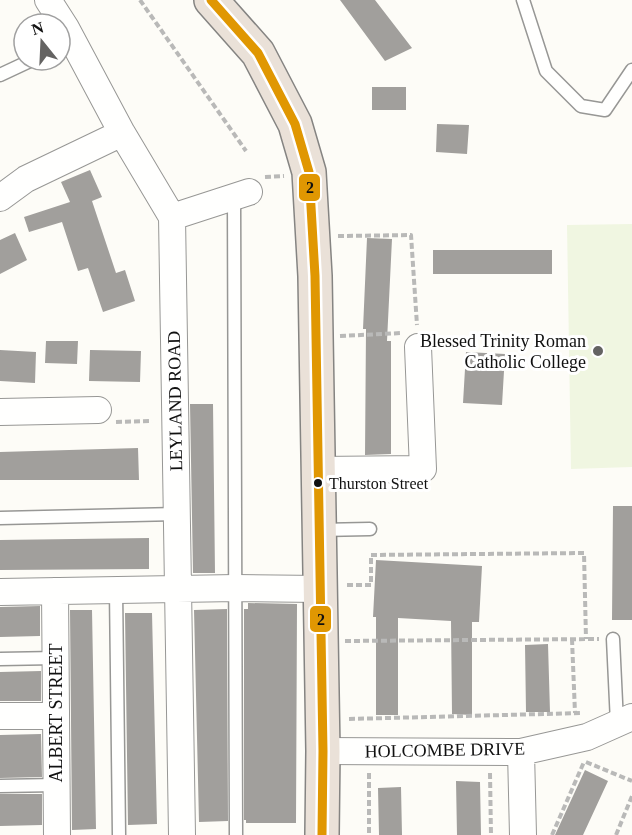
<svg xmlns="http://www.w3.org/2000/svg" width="632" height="835" font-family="Georgia,serif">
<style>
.pitch{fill:#f0f6e1}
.building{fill:#a19f9c}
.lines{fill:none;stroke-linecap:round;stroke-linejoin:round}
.lane-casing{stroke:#979795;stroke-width:15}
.street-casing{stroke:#979795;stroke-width:28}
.highway-casing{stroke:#858482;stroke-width:36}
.path{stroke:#b9b9b8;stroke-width:4;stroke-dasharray:6 3;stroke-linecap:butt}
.lane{stroke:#fffffe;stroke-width:12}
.street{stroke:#fffffe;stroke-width:26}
.highway{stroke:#eae1d8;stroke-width:33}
.bus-1-casing{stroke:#fff;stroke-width:14}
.bus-1{stroke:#e09702;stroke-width:9}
.poi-dot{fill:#646362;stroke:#fff;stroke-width:2}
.bus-dot{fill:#111;stroke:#fff;stroke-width:2}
.labels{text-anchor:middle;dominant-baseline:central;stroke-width:6;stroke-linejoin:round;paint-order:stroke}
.bus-label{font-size:16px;fill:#111;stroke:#fff;text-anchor:start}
.poi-label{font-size:18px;fill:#111;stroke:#fff;text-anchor:end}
.street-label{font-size:18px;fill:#111;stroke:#fff}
.line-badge{stroke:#fff;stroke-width:2}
.pale-badge-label{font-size:16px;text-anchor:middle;font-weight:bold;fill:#111}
</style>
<rect width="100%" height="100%" fill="#fdfcf7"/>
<path class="pitch" d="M632,224V467L571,469L567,225Z"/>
<path class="building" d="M340,0H375L412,48L385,61Z
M372,87H406V110H372Z
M437,124L469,125L467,154L436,152Z
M90,170L102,197L92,201L116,273L125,270L135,301L103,312L88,268L78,271L62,222L29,232L24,217L70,202L61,182Z
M15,233L27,260L0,274V240Z
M367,238L392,239L387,341H391V454L365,455L366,329H363Z
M433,250H552V274H433Z
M46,341H78L77,364L45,363Z
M0,350L36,352L35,383L0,381Z
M90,350L141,351L140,382L89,381Z
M466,352L505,354L502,405L463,403Z
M190,404H213L215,573H193Z
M138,448L139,480H0V452Z
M613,506H632V620H612Z
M149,538V569L0,570V540Z
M376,560L482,566L479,622H472V715L452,714L451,621L398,618V715H376V617H373Z
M248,603L297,604L296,823H246V820H244V609H248Z
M40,606V636L0,637V607Z
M227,609L228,821L199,822L194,610Z
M70,610H92L96,829L72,830Z
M125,613H152L157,824L128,825Z
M548,644L550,712H526L525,645Z
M41,671V701H0V672Z
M41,734L42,777L0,778V735Z
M585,770L608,781L583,835H555Z
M456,781L480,782L481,835H457Z
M401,787L402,835H379L378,788Z
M0,794H42V825L0,826Z"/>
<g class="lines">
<g class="lane-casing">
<path id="lane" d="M523,0L546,71L581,106L605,110L632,70
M0,75L32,60
M234,196L236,835
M0,518L177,514
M319,530L370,529
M116,590L119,835
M613,639L617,723
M0,659L56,658
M0,786L57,785"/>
</g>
<g class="street-casing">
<path id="street" d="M48,0L66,28L122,133L172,217L182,835
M0,198L26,179L122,133
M172,217L249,192
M0,412L98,410
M317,470L423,469L418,347
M55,591L57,835
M0,592L236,588L319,589
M0,716H56
M323,751L521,752L587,737L632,717
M521,752L523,835"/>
</g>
<g class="highway-casing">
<path id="highway" d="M211,0L258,53L295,124L309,172L315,276L323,751L322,835"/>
</g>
<path class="path" d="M140,0L246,151
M265,177L284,176
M338,236L411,235L417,325
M340,336L402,333
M116,422L152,421
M347,585H371V555L584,553L586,639
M572,639L575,713
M345,641L599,639
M349,719L582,713
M586,762L632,781
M369,773V835
M490,773L491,835
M552,835L584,762
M616,835L632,796"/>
<use href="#lane" class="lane"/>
<use href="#street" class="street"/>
<use href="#highway" class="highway"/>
<g class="bus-1-casing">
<path id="bus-1" d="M211,0L258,53L295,124L309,172L315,276L323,751L322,835"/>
</g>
<use href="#bus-1" class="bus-1"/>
</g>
<circle class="poi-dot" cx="598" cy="351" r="6"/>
<circle class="bus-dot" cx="318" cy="483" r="5"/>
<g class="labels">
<g class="bus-label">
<text x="329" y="483">Thurston Street</text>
</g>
<g class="poi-label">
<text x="586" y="341">Blessed Trinity Roman<tspan x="586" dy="21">Catholic College</tspan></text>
</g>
<g class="street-label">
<text transform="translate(175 401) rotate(-91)">LEYLAND ROAD</text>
<text transform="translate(56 713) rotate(-90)">ALBERT STREET</text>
<text transform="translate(445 750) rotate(-1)">HOLCOMBE DRIVE</text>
</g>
</g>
<g class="line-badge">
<rect x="298" y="173" width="23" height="29" rx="6" fill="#e09702"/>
<rect x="309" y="605" width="23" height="28" rx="6" fill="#e09702"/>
</g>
<g class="pale-badge-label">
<text x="310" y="193">2</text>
<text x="321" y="625">2</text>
</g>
<g transform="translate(42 42) rotate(342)"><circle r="28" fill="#ffffff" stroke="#a0a0a0" stroke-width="1.5"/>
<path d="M0-4.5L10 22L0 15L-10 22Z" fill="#646362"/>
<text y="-9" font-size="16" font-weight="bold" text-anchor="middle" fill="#111111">N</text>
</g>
</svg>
